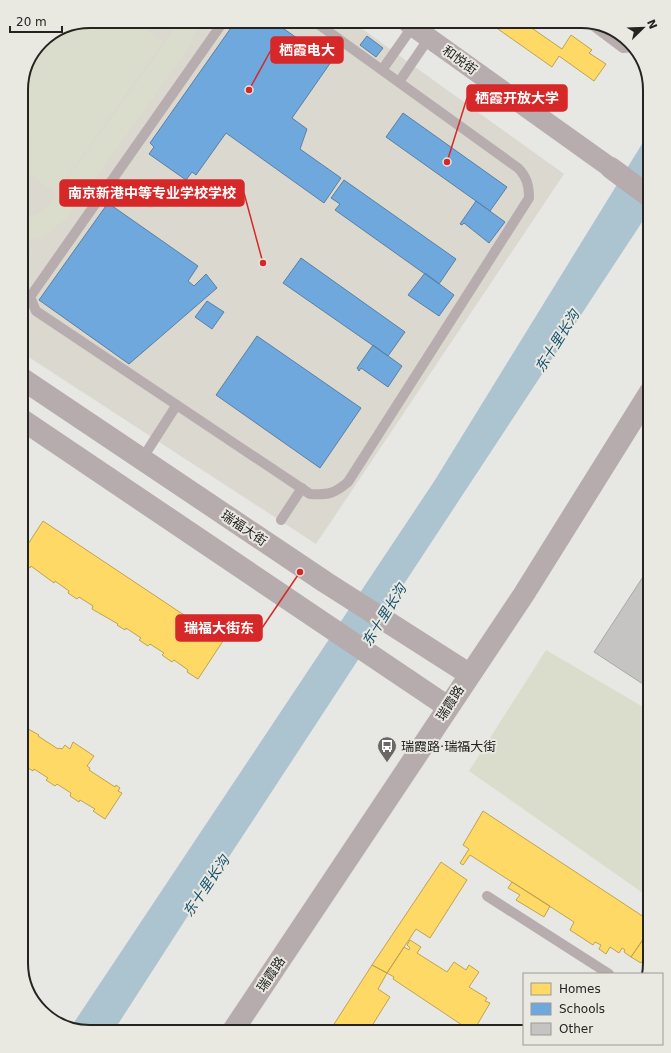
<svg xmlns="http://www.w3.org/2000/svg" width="671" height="1053" font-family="'DejaVu Sans','Noto Sans SC',sans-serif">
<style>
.built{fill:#dbd8d0}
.green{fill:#daddcb}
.water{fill:#acc3d0}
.homes{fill:#ffd966;stroke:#bea352}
.schools{fill:#6fa8dc;stroke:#5980a4}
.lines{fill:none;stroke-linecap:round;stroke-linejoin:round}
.stream{stroke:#acc3d0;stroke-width:5}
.building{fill:#c5c4c3;stroke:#a9a9a8}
.lane{stroke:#b8adae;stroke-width:10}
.street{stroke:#b8adae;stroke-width:20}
.secondary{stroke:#b7acad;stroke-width:22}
.labels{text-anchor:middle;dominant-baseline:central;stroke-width:4;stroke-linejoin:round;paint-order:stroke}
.street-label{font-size:13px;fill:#252422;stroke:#e9e8e1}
.poi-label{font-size:13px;fill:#252422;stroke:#e9e8e1;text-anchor:start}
.water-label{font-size:14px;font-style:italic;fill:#14506d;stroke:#e9e8e1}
.rim{fill:none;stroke:#252422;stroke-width:2}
.leader{fill:none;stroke:#d62828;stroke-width:1.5}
.callout-dot{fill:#d62828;stroke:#e9e8e1;stroke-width:1.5}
.callout{fill:#d62828;stroke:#d62828;stroke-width:1.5}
.callout-label{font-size:14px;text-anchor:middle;font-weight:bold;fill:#fff}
</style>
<rect width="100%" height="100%" fill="#e7e7e3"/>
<path class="built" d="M354,23L564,174L316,544L21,352V85L41,41L63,26Z"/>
<path class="green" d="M140,25L163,42L56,193L21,168V85L41,41L63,26Z
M175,25H197L191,42L184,54L66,219L43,236L21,243V221L40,213L49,205L166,42Z
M546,650L650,711V898L469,771Z"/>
<path class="water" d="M650,131V210L296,748L113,1032H85L71,1027L435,480Z"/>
<path class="homes" d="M488,22H523L562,49L571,35L592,50L589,53L606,64L594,81L559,56L552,67Z
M43,521L223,641L198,679L187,672L188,670L174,660L172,662L162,655L164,653L150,644L148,646L139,640L141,638L126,628L125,630L117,625L118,624L92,609L93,606L79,597L77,599L68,593L69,591L55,581L54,583L31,566L30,568L21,562V555Z
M21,725L39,735L38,736L58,749L59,748L62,749L65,745L70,749L73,742L94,756L87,766L90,768L89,770L115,787L116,785L120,788L118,791L122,793L105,819L93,811L95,809L80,800L79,802L70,796L71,793L57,784L55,786L46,780L48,778L34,769L33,771L23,765L24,762L21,760Z
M483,811L650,921V929L631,957L624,952L625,950L622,948L619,953L610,947L606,954L599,949L601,945L595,942L593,945L570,930L574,922L470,855L463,865L460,863L469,849L463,845Z
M441,862L467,880L430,938L416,929L387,973L372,965Z
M512,882L550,906L544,917L516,900L520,895L508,888Z
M22,917L26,920L24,923L28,926L21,937Z
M647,934L650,936V949L641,963L631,957Z
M410,940L421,947L417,953L447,972L454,962L466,970L469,965L479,972L469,987L487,998L485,1001L490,1003L474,1030L466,1025L465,1027L393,979L394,977L387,973L404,947L409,950L410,948L407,945Z
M372,965L387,973L378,989L390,997L368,1032H329Z"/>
<path class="schools" d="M277,24L331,62L292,118L307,129L300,149L341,178L324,203L226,133L196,175L192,172L186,180L149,154L154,147L150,143L233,25Z
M367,36L383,48L376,57L360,45Z
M403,113L507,187L490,211L386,137Z
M344,180L456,259L439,284L335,210L340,204L331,198Z
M476,201L505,222L489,243L464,223L462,225L460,224Z
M108,203L198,266L188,281L194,286L206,274L217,288L129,364L39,300Z
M301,258L405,332L388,356L283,283Z
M425,273L454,295L439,316L408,295Z
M207,301L224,312L212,329L195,317Z
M257,336L361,408L320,468L216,395Z
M373,345L402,366L388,387L361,368L359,371L357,368Z"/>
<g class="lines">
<path class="stream" d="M385,613L398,593
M364,645L379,622
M222,863L359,654"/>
</g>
<path class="building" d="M650,566V679L646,686L594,652Z"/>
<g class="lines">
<path class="lane" d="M587,21L623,48L633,47
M221,25L30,297L36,311L310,494C328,495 334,494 348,482L529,198C529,186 527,177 518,168L318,24
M382,70L413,26
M399,82L429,38
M142,459L176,406
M281,520L302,488
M487,896L609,974"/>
<path class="street" d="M408,23L611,168"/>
<path class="secondary" d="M611,168L650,197
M21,378L325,582L469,674
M21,419L448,707
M232,1032L524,594L650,392"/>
</g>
<defs>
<g id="bus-pin" transform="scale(1)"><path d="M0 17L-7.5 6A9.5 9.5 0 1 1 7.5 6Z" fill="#696866" stroke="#e9e8e1"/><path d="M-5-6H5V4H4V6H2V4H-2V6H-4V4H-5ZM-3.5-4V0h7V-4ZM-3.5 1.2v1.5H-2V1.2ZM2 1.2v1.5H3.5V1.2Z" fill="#fff"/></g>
</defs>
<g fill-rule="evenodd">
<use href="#bus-pin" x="387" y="746"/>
</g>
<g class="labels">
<g class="street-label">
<text transform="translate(460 60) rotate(36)">和悦街</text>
<text transform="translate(244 528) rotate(34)">瑞福大街</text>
<text transform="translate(450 703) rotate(-57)">瑞霞路</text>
<text transform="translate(271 974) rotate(-56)">瑞霞路</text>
</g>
<g class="poi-label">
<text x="401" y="746">瑞霞路·瑞福大街</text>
</g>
<g class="water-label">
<text transform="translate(557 341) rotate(-58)">东十里长沟</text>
<text transform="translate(384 615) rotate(-58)">东十里长沟</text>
<text transform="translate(206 886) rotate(-56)">东十里长沟</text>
</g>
</g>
<path d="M0 0H671V1053H0ZM90 28H581A62 62 0 0 1 643 90V963A62 62 0 0 1 581 1025H90A62 62 0 0 1 28 963V90A62 62 0 0 1 90 28Z" fill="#e9e8e1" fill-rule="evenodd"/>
<path class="rim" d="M90 28H581A62 62 0 0 1 643 90V963A62 62 0 0 1 581 1025H90A62 62 0 0 1 28 963V90A62 62 0 0 1 90 28Z"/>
<path class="leader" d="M249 90L271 50M447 162L467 98M263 263L244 193M300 572L262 628"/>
<g class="callout-dot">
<circle cx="249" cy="90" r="4"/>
<circle cx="447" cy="162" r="4"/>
<circle cx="263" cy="263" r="4"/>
<circle cx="300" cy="572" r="4"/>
</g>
<g class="callout">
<rect x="271" y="37" width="72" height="26" rx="4"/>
<rect x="467" y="85" width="100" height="26" rx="4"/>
<rect x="60" y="180" width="184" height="26" rx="4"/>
<rect x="176" y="615" width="86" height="26" rx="4"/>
</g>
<g class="callout-label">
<text x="307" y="55">栖霞电大</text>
<text x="517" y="103">栖霞开放大学</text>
<text x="152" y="198">南京新港中等专业学校学校</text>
<text x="219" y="633">瑞福大街东</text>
</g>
<rect x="523" y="973" width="140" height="72" fill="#e9e8e1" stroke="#9b9a95"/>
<rect x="531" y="983" width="20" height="12" fill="#ffd966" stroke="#9b9a95"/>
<text x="559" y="993" font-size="12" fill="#252422">Homes</text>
<rect x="531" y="1003" width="20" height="12" fill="#6fa8dc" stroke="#9b9a95"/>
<text x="559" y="1013" font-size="12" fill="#252422">Schools</text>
<rect x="531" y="1023" width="20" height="12" fill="#c5c4c3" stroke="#9b9a95"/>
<text x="559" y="1033" font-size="12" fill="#252422">Other</text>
<g transform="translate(643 28) rotate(67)" stroke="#e9e8e1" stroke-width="3" paint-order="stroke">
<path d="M0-3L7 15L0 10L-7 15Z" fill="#252422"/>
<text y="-6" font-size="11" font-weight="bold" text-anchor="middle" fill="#252422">N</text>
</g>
<path d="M10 26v6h52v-6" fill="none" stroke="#252422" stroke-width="2"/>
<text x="16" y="26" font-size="12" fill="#252422" stroke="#e9e8e1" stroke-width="3" paint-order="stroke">20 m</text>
</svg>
